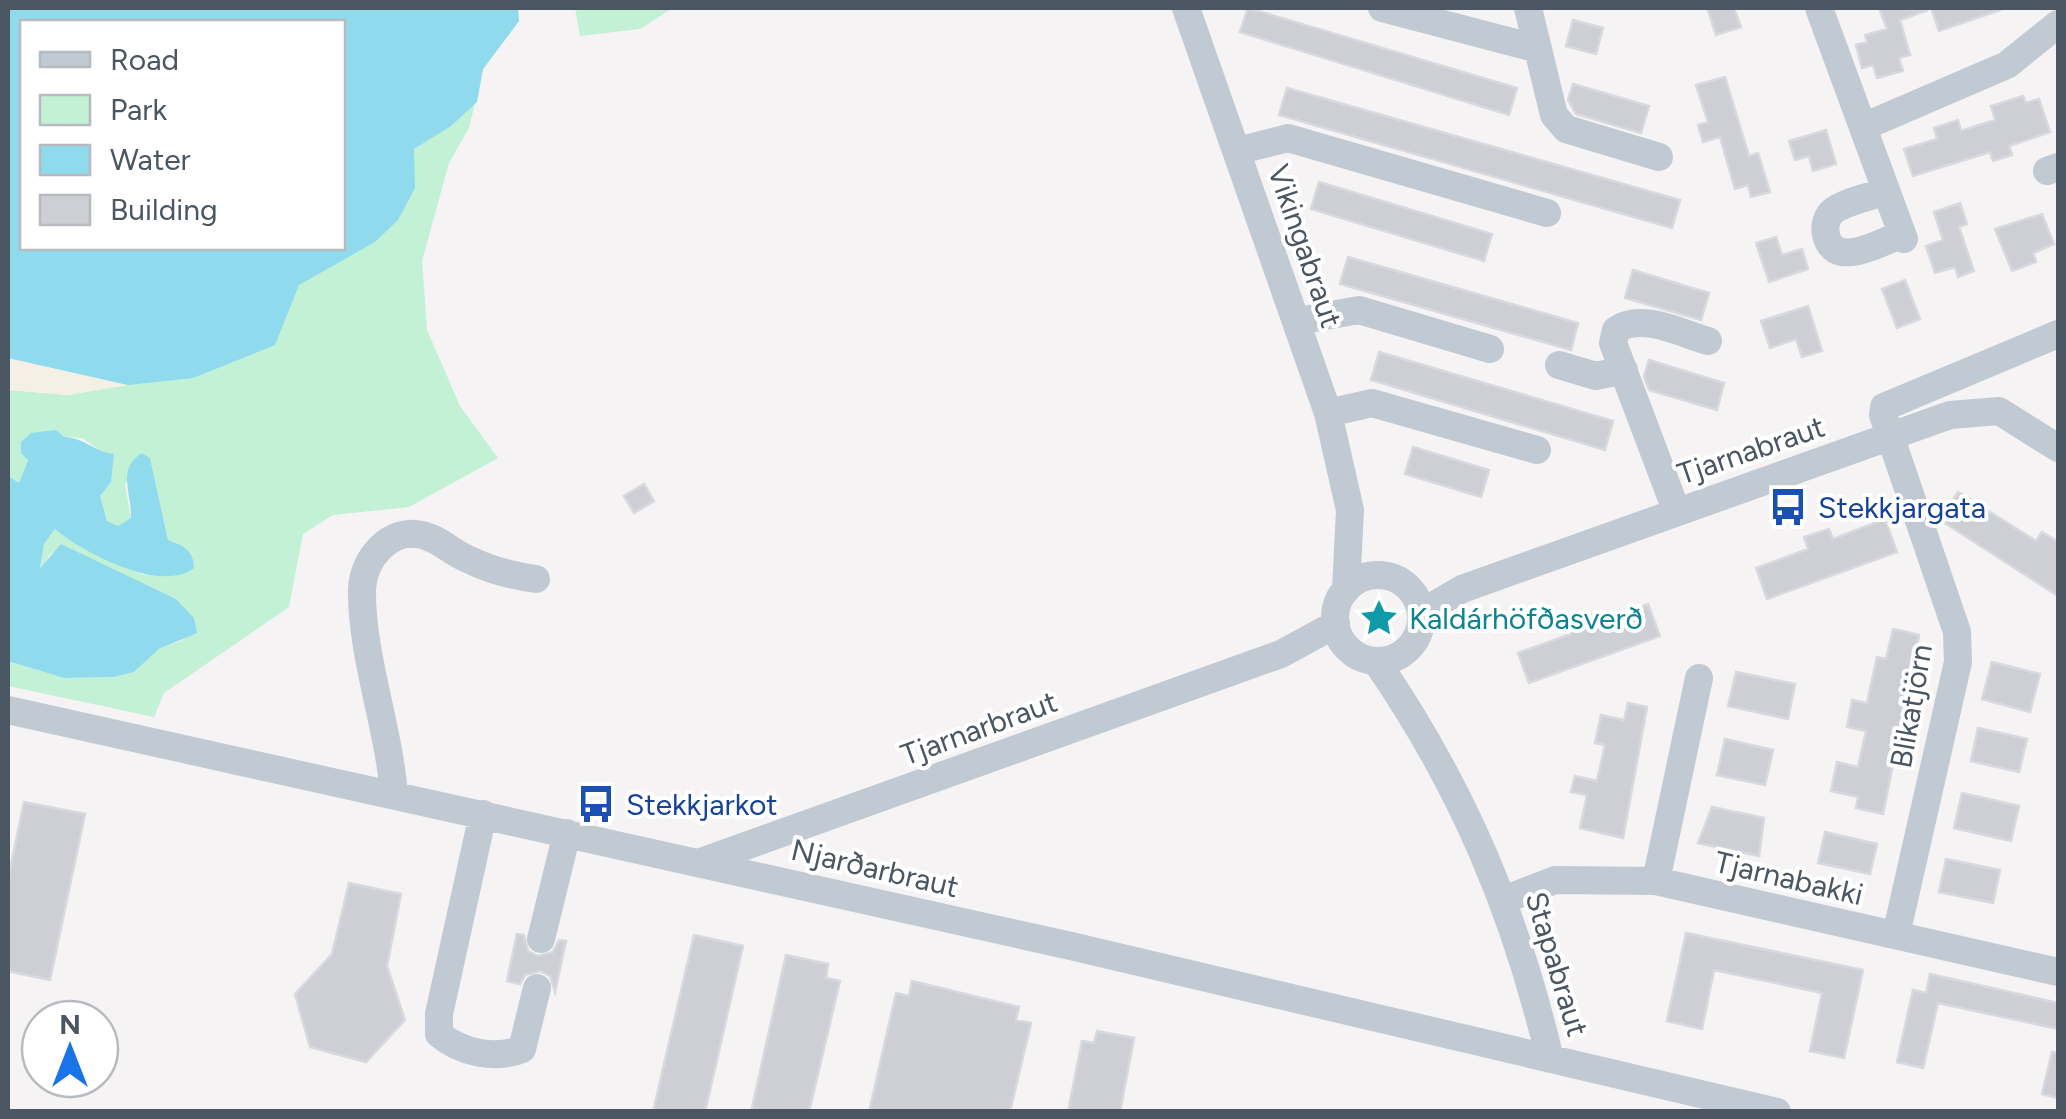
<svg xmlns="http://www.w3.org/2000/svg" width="2066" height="1119" font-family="Figtree,sans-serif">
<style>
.green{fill:#c3f1d5;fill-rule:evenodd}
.sand{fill:#f5f0e5}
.water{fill:#90daee;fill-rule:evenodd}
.building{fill:#cdcfd5;stroke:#d7d9de;stroke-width:2.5}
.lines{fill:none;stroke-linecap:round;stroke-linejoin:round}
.minor{stroke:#c1cad2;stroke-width:28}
.labels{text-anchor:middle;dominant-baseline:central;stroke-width:8;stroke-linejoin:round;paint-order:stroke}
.street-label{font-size:30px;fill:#4a5661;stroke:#fff}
.transit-label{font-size:30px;fill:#164399;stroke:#fff;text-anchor:start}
.culture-label{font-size:30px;fill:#0d838f;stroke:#fff;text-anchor:start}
</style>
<rect width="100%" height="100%" fill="#f5f3f3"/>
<path class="green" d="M8,8H518L519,21L483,69L469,128L449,163L422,261L427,330L460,406L498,458L409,507L333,515L303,534L289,607L164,693L154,717L8,686V661L64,678L114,677L134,672L159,649L183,640L176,599L83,558L51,553L40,569L44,544L55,529C79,549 113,562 144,575L178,543L168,540L150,458L125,484L131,518L118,526L107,521L100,496L104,453L82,438L64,437L28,459L19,483L8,476V390L68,395L125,385L8,358ZM22,22H342V248H22Z
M575,8H673L640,29L580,36Z"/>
<path class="sand" d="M8,358L128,385L68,395L8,390Z"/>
<path class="water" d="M8,8H518L519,21L483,69L477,102L451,126L414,149L415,188L398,220L375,242L299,285L275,345L193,378L128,385L8,358ZM22,22H342V248H22Z
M56,430L64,437C85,438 95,452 114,454L111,482L100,496L107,521L118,526L131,518C132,494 116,469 142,453L150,458L168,540C183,545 194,551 194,568C160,594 82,552 55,529L44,544L40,568L61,544L176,599L194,618L197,633L159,649L134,672L114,677L64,678L8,661V476L19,483L28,460L21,453V442L31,433Z"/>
<path class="building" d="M1248,8L1517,88L1509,115L1240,32Z
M1707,8H1734L1741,27L1716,35Z
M1879,8L1928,10L1900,20L1910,55L1899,58L1903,71L1877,78L1873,65L1862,68L1856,45L1867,42L1865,35L1887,29Z
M1931,8H2000V10L1939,31Z
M1573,20L1603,28L1596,54L1566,46Z
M1725,77L1749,156L1758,153L1770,192L1751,197L1748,185L1735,189L1720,137L1703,142L1698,125L1708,122L1696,85Z
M1573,84L1649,106L1641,133L1576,114L1568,100Z
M1287,88L1680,200L1672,228L1279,115Z
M2023,96L2026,103L2039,99L2050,132L2009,146L2012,155L1993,161L1990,152L1913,176L1904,149L1937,139L1934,128L1958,120L1961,131L1995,120L1991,106Z
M1826,130L1836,164L1813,171L1809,156L1795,160L1789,141Z
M1319,182L1492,234L1484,261L1311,209Z
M1960,203L1967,224L1959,227L1974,271L1958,277L1955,267L1935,273L1926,246L1943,240L1934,212Z
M2042,214L2054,244L2033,253L2036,262L2012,271L1995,229Z
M1776,237L1782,255L1802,249L1808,269L1769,282L1756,243Z
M1348,257L1578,323L1571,350L1340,284Z
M1633,270L1709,293L1701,320L1625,298Z
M1905,280L1920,319L1897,328L1882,289Z
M1808,306L1822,351L1802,357L1796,339L1770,348L1761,321Z
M1379,352L1613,421L1605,450L1371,380Z
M1649,360L1724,383L1717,410L1649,390L1644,376Z
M1413,447L1489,470L1481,497L1405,474Z
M644,484L654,501L634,513L624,496Z
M1958,492L2036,541L2042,532L2058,542V596L1940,520Z
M1885,519L1897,552L1767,599L1756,568L1808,549L1804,537L1829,529L1833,539Z
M1648,604L1660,636L1529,683L1518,653L1571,634L1567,623L1592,614L1595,624Z
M1893,629L1919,635L1883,814L1856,808L1858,797L1831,791L1837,762L1858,767L1866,731L1847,727L1852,700L1867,703L1877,657L1886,659Z
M1992,662L2040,674L2030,712L1982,699Z
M1736,672L1795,684L1788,719L1728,706Z
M1628,703L1647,707L1623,838L1580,828L1587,795L1571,792L1575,776L1597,781L1605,745L1595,743L1601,715L1624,720Z
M1978,728L2027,739L2019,772L1971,761Z
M1725,739L1773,750L1765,785L1717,775Z
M1962,793L2019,806L2011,841L1954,828Z
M24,802L85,814L50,980L8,971V880Z
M1712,807L1764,818L1759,856L1698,843Z
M1825,832L1877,844L1870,874L1818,863Z
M1946,859L2000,870L1993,903L1939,892Z
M349,883L401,894L387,966L405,1020L366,1062L310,1047L295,994L332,954Z
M1686,933L1863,970L1844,1058L1810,1051L1822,993L1714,970L1702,1029L1667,1021Z
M517,934L524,935L528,951L538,956L553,952L559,940L566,941L555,992L550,976L540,971L525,975L520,984L507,981Z
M694,935L743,946L705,1112H653Z
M786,955L828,964L826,978L840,981L809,1112H751Z
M1930,974L2058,1003V1029L1938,1003L1923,1068L1897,1062L1913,990L1926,993Z
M912,981L1019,1007L1016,1020L1031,1023L1010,1112H869L896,993L909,996Z
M1097,1031L1134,1038L1120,1112H1068L1082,1041L1094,1043Z
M2052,1052L2058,1053V1098L2042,1094Z"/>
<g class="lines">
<path class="minor" d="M1186,8L1328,413L1350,510L1346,590
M1382,8L1538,49
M1528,8L1554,115L1566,129L1659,157
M1819,8L1904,239
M1863,127L2007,65L2058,24
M1237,151L1288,138L1547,213
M2047,171L2058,167
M1886,191C1871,197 1846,201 1833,211C1827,216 1824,226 1826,234C1833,271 1882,242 1902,234
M1298,321L1359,310L1490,349
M1559,365L1596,376L1624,370
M1328,413L1372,403L1537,450
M1676,510L1613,343L1616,330C1641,312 1680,333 1708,341
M1335 618a43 43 0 1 1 86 0a43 43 0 1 1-86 0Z
M1421,613L1462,589L1950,415L1999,411L2058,448
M1376,661C1462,786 1515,911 1550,1059
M8,710L1071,946L1777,1112
M394,795C389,727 361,655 362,589C363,559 390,527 422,535C438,538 454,554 470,560C490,570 514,576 536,579
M483,814L439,1014V1034C461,1053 496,1060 522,1049L537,988
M701,862L1281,654L1336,624
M1656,881L1699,678
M1506,899L1555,880L1656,881L2058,972
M1896,935L1958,662L1957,632L1883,415L1884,407L2058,334
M541,939L567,833"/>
</g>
<defs>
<g id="bus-bare" transform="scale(3)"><path d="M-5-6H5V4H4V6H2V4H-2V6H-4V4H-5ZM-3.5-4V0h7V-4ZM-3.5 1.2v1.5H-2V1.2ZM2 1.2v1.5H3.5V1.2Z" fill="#1a4fb4" stroke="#fff" stroke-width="2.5" paint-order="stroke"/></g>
<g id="sight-bare" transform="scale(3)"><path d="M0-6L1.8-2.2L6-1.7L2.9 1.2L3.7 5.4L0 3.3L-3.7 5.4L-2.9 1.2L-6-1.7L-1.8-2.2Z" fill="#0f9aa8" stroke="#fff" stroke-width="2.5" paint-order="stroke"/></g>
</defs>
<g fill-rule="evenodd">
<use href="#bus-bare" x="1788" y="507"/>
<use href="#sight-bare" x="1379" y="618"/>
<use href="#bus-bare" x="596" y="804"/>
</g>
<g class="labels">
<g class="street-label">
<text transform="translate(1305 246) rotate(71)">Vikingabraut</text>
<text transform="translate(1751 450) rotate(-19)">Tjarnabraut</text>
<text transform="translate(1911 706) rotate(-80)">Blikatjörn</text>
<text transform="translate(979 728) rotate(-20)">Tjarnarbraut</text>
<text transform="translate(875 868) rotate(13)">Njarðarbraut</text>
<text transform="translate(1789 878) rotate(13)">Tjarnabakki</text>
<text transform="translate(1557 964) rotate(73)">Stapabraut</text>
</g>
<g class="transit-label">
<text x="1818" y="507">Stekkjargata</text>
<text x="626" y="804">Stekkjarkot</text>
</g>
<g class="culture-label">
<text x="1409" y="618">Kaldárhöfðasverð</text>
</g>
</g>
<rect width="2066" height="1119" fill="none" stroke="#4a5661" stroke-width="20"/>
<rect x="20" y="20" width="325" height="230" fill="#ffffff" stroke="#b7bbc0" stroke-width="2.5"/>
<rect x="40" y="52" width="50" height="15" fill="#c1cad2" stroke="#b7bbc0" stroke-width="2.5"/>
<text x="110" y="70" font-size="30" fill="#4a5661">Road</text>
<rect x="40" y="95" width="50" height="30" fill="#c3f1d5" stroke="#b7bbc0" stroke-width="2.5"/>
<text x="110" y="120" font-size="30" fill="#4a5661">Park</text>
<rect x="40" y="145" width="50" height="30" fill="#90daee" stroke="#b7bbc0" stroke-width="2.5"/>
<text x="110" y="170" font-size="30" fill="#4a5661">Water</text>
<rect x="40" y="195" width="50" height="30" fill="#cdcfd5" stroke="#b7bbc0" stroke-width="2.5"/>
<text x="110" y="220" font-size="30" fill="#4a5661">Building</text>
<g transform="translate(70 1049)"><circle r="48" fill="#ffffff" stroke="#b7bbc0" stroke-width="2.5"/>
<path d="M0-8L18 38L0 25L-18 38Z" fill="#1a73e8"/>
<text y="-15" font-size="28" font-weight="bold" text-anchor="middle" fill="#4a5661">N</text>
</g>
</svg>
